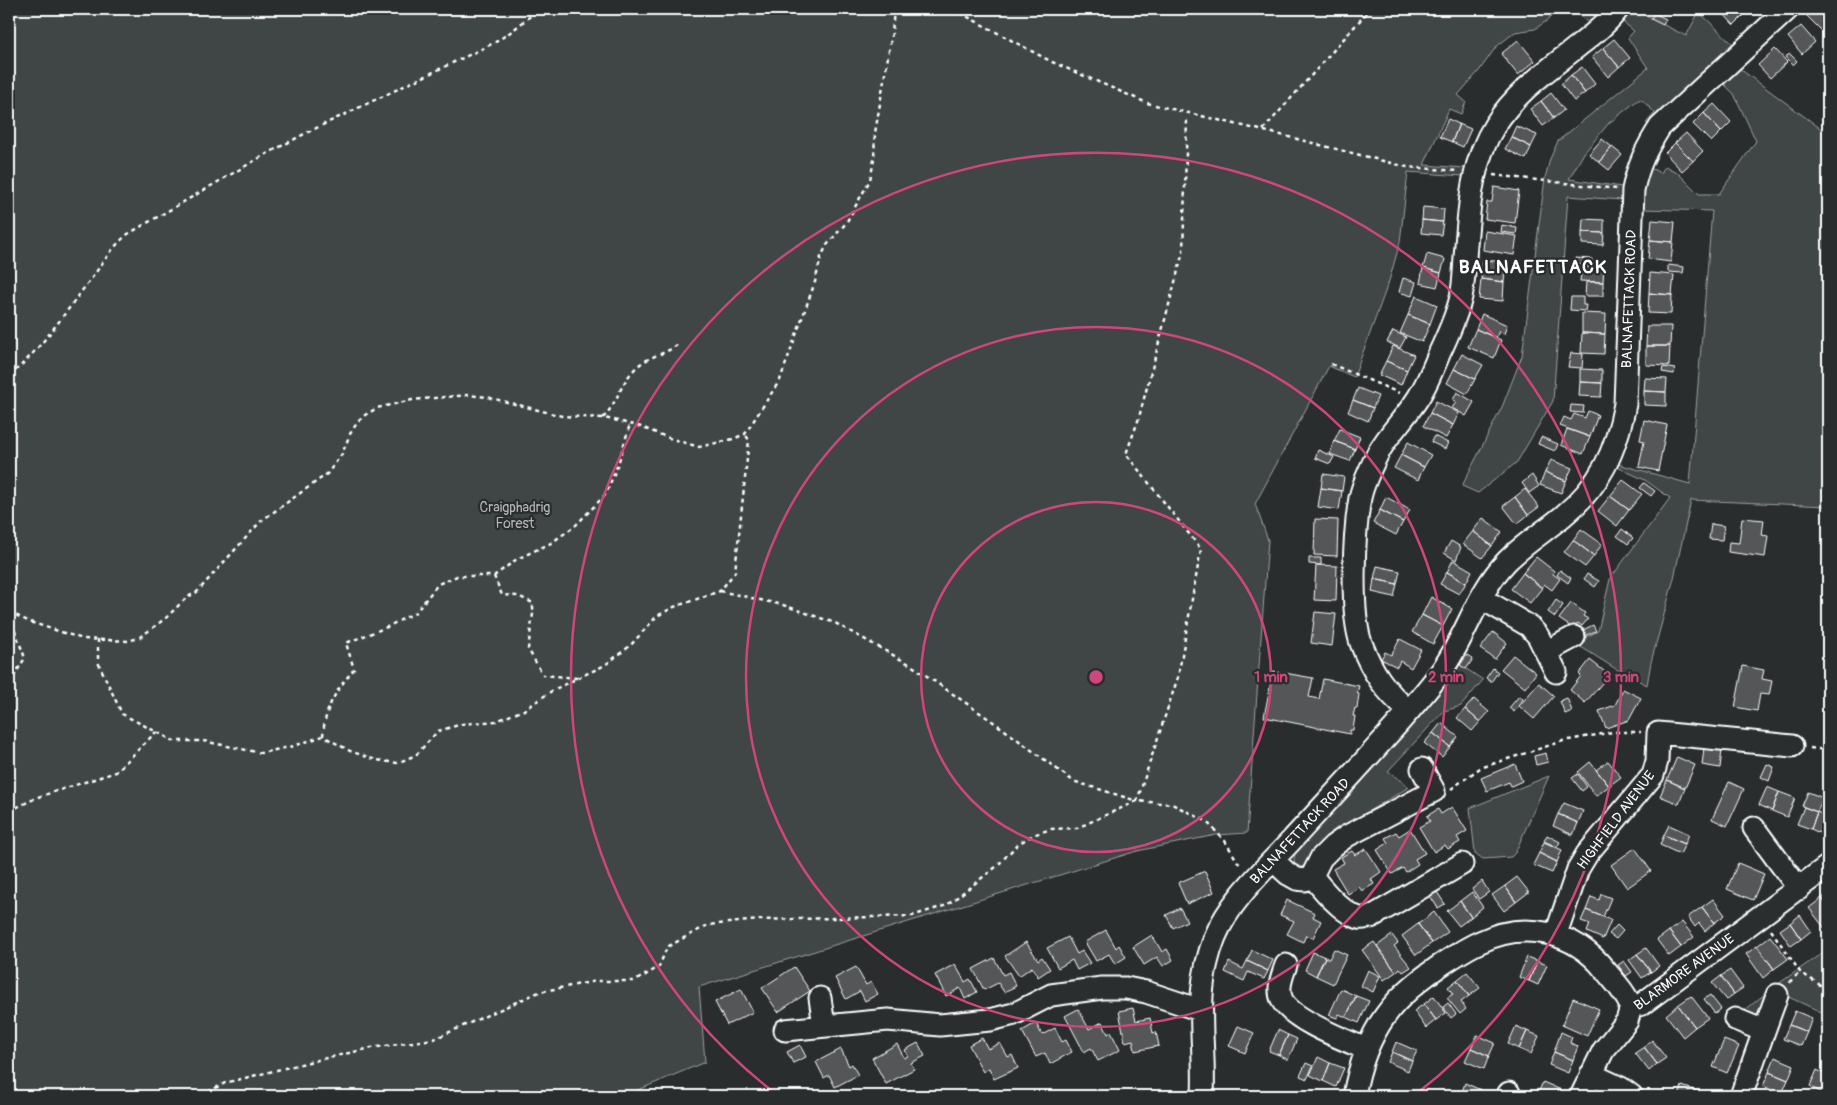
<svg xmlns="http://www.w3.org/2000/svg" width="1837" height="1105" font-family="Pangolin,sans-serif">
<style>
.green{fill:#414445;stroke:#a0a2a2}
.building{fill:#555758;stroke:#fff}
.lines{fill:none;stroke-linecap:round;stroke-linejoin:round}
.minor-casing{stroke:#fff;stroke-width:25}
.path{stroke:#fff;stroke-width:2.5;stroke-dasharray:4 4;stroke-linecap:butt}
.minor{stroke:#2a2d2e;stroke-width:21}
.ring{fill:none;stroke:#ce467c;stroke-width:2.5}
.labels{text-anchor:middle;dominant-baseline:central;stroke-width:4.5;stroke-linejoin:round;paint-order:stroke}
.street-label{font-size:14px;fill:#fff;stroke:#2a2d2e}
.park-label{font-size:14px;fill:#b3b4b5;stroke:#2a2d2e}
.district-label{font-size:19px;font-weight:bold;letter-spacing:1px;fill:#fff;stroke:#2a2d2e}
.centre{fill:#ce467c;stroke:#2a2d2e;stroke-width:2.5}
.ring-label{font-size:15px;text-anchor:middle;font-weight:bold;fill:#ce467c;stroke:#2a2d2e;stroke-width:4.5;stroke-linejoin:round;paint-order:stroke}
</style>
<rect width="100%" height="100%" fill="#2a2d2e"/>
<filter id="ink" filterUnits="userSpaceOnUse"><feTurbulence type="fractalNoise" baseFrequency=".02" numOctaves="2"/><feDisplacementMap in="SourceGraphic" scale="10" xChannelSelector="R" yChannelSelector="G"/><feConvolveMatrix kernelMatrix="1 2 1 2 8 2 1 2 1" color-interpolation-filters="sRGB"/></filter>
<g filter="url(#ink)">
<path class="green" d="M9,9H1559L1548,20L1535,29L1515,32L1496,47L1479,71L1458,95L1466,102L1461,114L1449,109L1424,165L1465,168L1463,176L1408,172L1400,242L1389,281L1354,377L1329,366L1255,504L1268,540L1247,833L1216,835L1137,851L699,987L705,1062L624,1096H9Z
M1573,9H1603L1589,24Z
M1632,9L1686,36L1699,12L1734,45L1650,124L1646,123L1655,113L1642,100H1638L1609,123L1584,153L1569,179L1622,187V200L1568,196L1553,401L1517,462L1478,493L1462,486L1502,407L1522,356L1545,178L1550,159L1558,141L1648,68L1628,38L1634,31L1623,22Z
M1740,69L1828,134V506L1691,500L1674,578L1651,662L1647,685L1616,669L1581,647L1579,641L1598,631L1610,579L1670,498L1645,480L1617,467L1618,464L1690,484L1712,211L1643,209L1644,183L1650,168L1661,173L1665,166L1678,173L1699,194H1719L1756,141L1734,94L1724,84Z
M1459,664L1483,680L1461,706L1444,711L1388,771L1409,787L1334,832L1311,852L1304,866L1297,868C1291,860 1295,853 1300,846C1354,787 1413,730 1459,664Z
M1549,776L1515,853L1511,857L1483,859L1475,853L1470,808Z
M1828,949V1015L1773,990L1763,1014L1754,1019L1739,1015L1771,989Z"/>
<path class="building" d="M1654,9H1667L1664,14Z
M1722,9H1736L1743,16L1734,25L1720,10Z
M1736,9H1751L1743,16Z
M1813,9L1828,10V27L1823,32L1806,15Z
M1654,13L1666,19L1663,25L1651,19Z
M1801,26L1815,42L1802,54L1788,37Z
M1614,39L1630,58L1619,67L1603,48Z
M1518,40L1535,61L1518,75L1501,54Z
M1603,48L1619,67L1608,77L1592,57Z
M1775,49L1787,62L1770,78L1758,65Z
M1790,54L1797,61L1793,65L1785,57Z
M1582,67L1595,84L1585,93L1571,75Z
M1571,75L1585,93L1574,101L1561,84Z
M1551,93L1564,110L1554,118L1541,101Z
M1541,101L1554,118L1543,126L1530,109Z
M1714,104L1731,122L1721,132L1704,113Z
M1704,113L1721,132L1711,142L1693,124Z
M1448,119L1459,124L1452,142L1440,137Z
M1459,124L1471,129L1463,147L1452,142Z
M1516,126L1537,135L1531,147L1511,137Z
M1686,133L1703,151L1693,161L1675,143Z
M1511,137L1531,147L1526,159L1505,149Z
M1602,139L1612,147L1599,162L1589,154Z
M1675,143L1693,161L1682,171L1665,153Z
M1612,147L1622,155L1609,170L1599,162Z
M1494,187L1519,191L1515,223L1485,219L1487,202H1492Z
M1423,207L1444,209L1443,222L1422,220Z
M1583,219L1604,220V233L1582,232Z
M1422,220L1443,222L1441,235L1421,233Z
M1652,220L1675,222L1673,242L1650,240Z
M1502,225L1517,228L1516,234L1501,232Z
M1485,231L1517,236L1514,255L1483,250Z
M1582,232L1604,233L1603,245L1582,244Z
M1650,240L1673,242L1671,262L1648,259Z
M1427,254L1445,259L1441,273L1423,268Z
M1576,258L1592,259V266L1575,264Z
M1483,260L1506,262L1504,282L1481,279Z
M1668,265L1684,267L1683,273L1668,272Z
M1586,267H1604L1603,282L1580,281L1581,273L1585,274Z
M1423,268L1441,273L1437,287L1420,283Z
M1650,273L1674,275L1672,295L1649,293Z
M1403,278L1416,282L1412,296L1399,292Z
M1481,279L1504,282L1503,301L1479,299Z
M1586,282H1603V296H1585Z
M1649,293L1672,295L1671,314L1648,313Z
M1416,296L1437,305L1430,324L1408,315Z
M1571,297H1583V305H1586L1585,311L1570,310Z
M1582,313L1606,314L1605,334L1582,333Z
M1482,314L1507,325L1504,334L1499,331L1496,338L1476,329Z
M1408,315L1430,324L1422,342L1400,333Z
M1647,326H1671L1670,346H1646Z
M1476,329L1501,340L1494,358L1468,347Z
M1393,331L1406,337L1400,348L1387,342Z
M1582,333L1605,334L1604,354L1581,353Z
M1393,346L1414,355L1407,370L1386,361Z
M1646,346H1670L1669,366L1646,365Z
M1571,353L1583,354L1582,368L1568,367Z
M1462,354L1483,365L1475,379L1454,369Z
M1386,361L1407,370L1401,385L1379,375Z
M1663,367L1675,369L1674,374L1662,372Z
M1454,369L1475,379L1467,394L1447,383Z
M1580,369L1602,370V383L1580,382Z
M1645,378L1667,379L1666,392L1644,391Z
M1580,382L1602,383L1601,397L1579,396Z
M1358,388L1378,396L1373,408L1353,400Z
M1644,391L1666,392V406L1644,405Z
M1457,392L1474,402L1466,416L1452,408L1456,402L1453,400Z
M1353,400L1373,408L1368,421L1348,412Z
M1436,401L1459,413L1453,425L1430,413Z
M1571,405L1584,406L1583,413L1570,412Z
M1588,411L1598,415L1590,437L1560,426L1564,417L1571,420L1574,414L1585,418Z
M1430,413L1453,425L1446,438L1423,426Z
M1644,420L1667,425L1658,471L1639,467L1644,441L1640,440Z
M1340,429L1360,437L1355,449L1334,441Z
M1567,429L1590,437L1583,454L1561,445Z
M1434,436L1448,443L1445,449L1431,442Z
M1541,437L1558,444L1555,451L1538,444Z
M1334,441L1355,449L1350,461L1330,454Z
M1408,442L1431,455L1424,467L1401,455Z
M1318,450L1334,457L1330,464L1315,458Z
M1401,455L1424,467L1418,480L1394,468Z
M1551,460L1572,468L1566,481L1545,472Z
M1545,472L1566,481L1561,493L1540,485Z
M1323,474L1344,477L1342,491L1321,488Z
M1532,475L1539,486L1529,493L1522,483Z
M1623,480L1642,494L1629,510L1610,496Z
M1644,483L1655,491L1651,496L1640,488Z
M1321,488L1342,491L1339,510L1318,507Z
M1525,489L1539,507L1528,515L1515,497Z
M1610,496L1629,510L1617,526L1598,511Z
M1386,497L1410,510L1403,522L1380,510Z
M1515,497L1528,515L1517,524L1503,506Z
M1380,510L1403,522L1396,535L1373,523Z
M1483,518L1502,532L1492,546L1473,531Z
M1742,518L1764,520L1762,535L1768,536L1765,557L1728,552L1729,542L1739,543Z
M1315,519L1338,520L1337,556L1314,555Z
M1711,524L1724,526L1722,540L1709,539Z
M1581,529L1602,544L1594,556L1573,540Z
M1622,529L1633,538L1628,544L1617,536Z
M1473,531L1492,546L1482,558L1463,544Z
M1573,540L1594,556L1585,567L1564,552Z
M1451,541L1461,547L1456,560L1444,553Z
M1536,557L1554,571L1553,574L1560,579L1552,590L1544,584L1542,588L1523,573Z
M1309,558H1321V565L1309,564Z
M1453,560L1472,571L1466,583L1447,572Z
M1316,565L1337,566L1336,601L1314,600Z
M1377,566L1400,571L1397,584L1374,579Z
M1560,570L1571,578L1568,583L1557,575Z
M1447,572L1466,583L1459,594L1440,584Z
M1523,573L1542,588L1530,603L1511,589Z
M1587,574L1599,581L1595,587L1584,579Z
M1374,579L1397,584L1394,597L1372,592Z
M1431,597L1452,609L1443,626L1422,615Z
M1556,600L1563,605L1555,617L1548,612Z
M1571,603L1585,613L1583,616L1588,619L1582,626L1578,623L1574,629L1559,619Z
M1315,612L1336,614L1332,646L1311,643Z
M1422,615L1443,626L1433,644L1412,632Z
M1593,625L1596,631L1584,636L1581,631Z
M1493,632L1507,643L1495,659L1480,649Z
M1400,639L1421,650L1411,668L1400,661L1397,667L1381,659L1385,652L1391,655Z
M1467,655L1473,659L1466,669L1460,665Z
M1513,655L1536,673L1525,688L1501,669Z
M1590,660L1609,675L1585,703L1570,690L1581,676L1579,674Z
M1743,666L1764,670L1762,679L1772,681L1769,695L1760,694L1757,711L1735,707Z
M1493,668L1498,672L1491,682L1486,678Z
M1273,671L1313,678L1309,697L1319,699L1323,679L1359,686L1357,693L1359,694L1357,709L1355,708L1353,716H1355L1353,730H1350V734L1264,717Z
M1539,683L1554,696L1534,719L1519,706Z
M1623,689L1641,698L1629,720L1606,728L1599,711L1615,705Z
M1519,696L1523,699L1514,712L1509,708Z
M1567,698L1572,711L1565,714L1560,701Z
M1474,699L1489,712L1480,722L1465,709Z
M1465,709L1480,722L1472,731L1457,718Z
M1441,723L1458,737L1450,747L1433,733Z
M1433,733L1450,747L1442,757L1424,743Z
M1704,748L1722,750L1720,768L1702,765Z
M1546,753L1548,762L1536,765L1534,756Z
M1677,757L1695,765L1685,788L1667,780Z
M1608,761L1621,777L1609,786L1596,770Z
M1590,762L1609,786L1596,796L1578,772Z
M1515,764L1522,781L1511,786L1509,782L1487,791L1481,778Z
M1767,764L1774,767L1769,781L1761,777Z
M1578,774L1587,787L1582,791L1572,778Z
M1667,780L1685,788L1679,804L1660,796Z
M1729,782L1744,789L1727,826L1712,819Z
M1767,787L1779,792L1772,811L1759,805Z
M1779,792L1795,798L1787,817L1772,811Z
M1808,792L1823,798L1817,812L1802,806Z
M1564,803L1583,811L1578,823L1558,814Z
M1452,807L1467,831L1457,837L1460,842L1448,849L1445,845L1434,852L1419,827L1430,821L1427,816L1438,809L1441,814Z
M1804,807L1817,812L1811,829L1797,824Z
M1817,812L1828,817V831L1826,836L1811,829Z
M1558,814L1578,823L1573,835L1553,826Z
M1669,825L1689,834L1685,844L1664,835Z
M1410,829L1425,853L1415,859L1418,864L1406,872L1403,868L1392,874L1377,850L1388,843L1385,838L1396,832L1399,836Z
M1547,835L1560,842L1557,847L1544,841Z
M1664,835L1685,844L1680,854L1660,845Z
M1544,842L1562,850L1557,862L1539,853Z
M1635,848L1651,871L1627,888L1611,865Z
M1366,849L1381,872L1371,879L1374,884L1362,891L1359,887L1348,894L1333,869L1344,863L1341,857L1352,851L1355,855Z
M1539,853L1557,862L1552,873L1533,865Z
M1738,863L1764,874L1753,900L1727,889Z
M1205,871L1214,892L1187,904L1178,883Z
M1517,877L1529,892L1516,902L1505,886Z
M1482,881L1489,892L1479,899L1472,889Z
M1505,886L1516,902L1504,911L1492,895Z
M1437,892L1445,904L1438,908L1430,896Z
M1472,892L1483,907L1471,917L1460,901Z
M1601,894L1611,898L1603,917L1586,910L1591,897L1599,900Z
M1828,894V907L1822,898Z
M1822,898L1828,907V929L1826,930L1809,908Z
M1713,899L1725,915L1714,923L1702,907Z
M1287,900L1315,913L1313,917L1321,921L1313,938L1306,935L1303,942L1287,934L1294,921L1280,915Z
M1460,901L1471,917L1459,926L1447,911Z
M1702,907L1714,923L1705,931L1699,923L1695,927L1688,917Z
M1180,908L1187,921L1173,928L1166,915Z
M1586,910L1611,920L1603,939L1587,932L1590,924L1581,921Z
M1434,912L1448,932L1432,943L1418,924Z
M1800,915L1811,931L1801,939L1790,923Z
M1682,922L1694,937L1681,947L1669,931Z
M1790,923L1801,939L1791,946L1780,930Z
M1418,924L1432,943L1416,955L1402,936Z
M1617,925L1623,931L1616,939L1609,934Z
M1106,930L1116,948L1119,945L1126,957L1115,964L1109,954L1096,961L1085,942Z
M1669,931L1681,947L1669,956L1657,940Z
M1152,935L1162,952L1167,949L1173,960L1163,966L1157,957L1144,965L1133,947Z
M1392,935L1398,943L1394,946L1411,967L1403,972L1400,968L1396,972L1377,946Z
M1770,936L1788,959L1774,969L1757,946Z
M1068,937L1077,954L1082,951L1090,963L1077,970L1072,960L1058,968L1047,948Z
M1026,942L1038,960L1042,957L1050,969L1038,977L1032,967L1019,976L1005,956Z
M1374,942L1396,972L1384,980L1362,950Z
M1757,946L1774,969L1763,978L1746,954Z
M1646,948L1659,966L1651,972L1637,954Z
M1334,949L1347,955L1333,984L1316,976L1325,957L1329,959Z
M1252,950L1273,960L1268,971L1247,961Z
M1313,952L1325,957L1316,976L1305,970Z
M1637,954L1651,972L1642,978L1629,960Z
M1527,957L1537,961L1529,981L1519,977Z
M994,958L1003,975L1009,972L1016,986L1004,992L998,983L984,990L973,969Z
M1247,961L1268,971L1264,979L1248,972L1244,981L1225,972L1229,962L1243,969Z
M1537,961L1547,965L1538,985L1529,981Z
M1624,961L1632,972L1626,976L1618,965Z
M955,964L965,982L970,979L977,992L965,999L960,988L946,996L935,975Z
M794,967L810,991L778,1012L762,988Z
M856,967L866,985L871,982L878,994L865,1001L860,991L846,999L835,978Z
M1368,970L1380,976L1373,992L1361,986Z
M1730,970L1743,988L1734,994L1721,976Z
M1467,972L1480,988L1469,996L1457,980Z
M1721,976L1734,994L1726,1000L1712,983Z
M1457,980L1469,996L1461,1002L1466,1009L1460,1014L1447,998L1453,994L1448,987Z
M741,989L753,1012L727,1025L715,1002Z
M1341,989L1356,996L1346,1017L1339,1014L1337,1018L1329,1015Z
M1710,995L1721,1009L1715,1014L1704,999Z
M1356,996L1369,1001L1359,1023L1346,1017Z
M1434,996L1446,1013L1436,1020L1424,1004Z
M1691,996L1708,1018L1695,1027L1678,1005Z
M1573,998L1599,1009L1587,1036L1562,1025Z
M1448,1003L1456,1014L1451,1018L1443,1007Z
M1424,1004L1436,1020L1426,1028L1414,1011Z
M1678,1005L1695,1027L1683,1037L1666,1015Z
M1133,1008L1136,1021L1150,1018L1153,1033L1156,1032L1159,1046L1135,1051L1133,1040L1125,1042L1119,1011Z
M1078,1009L1089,1029L1102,1022L1108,1034L1111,1032L1120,1050L1098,1061L1091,1048L1084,1052L1065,1016Z
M1795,1011L1812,1018L1807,1032L1789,1025Z
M1036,1023L1042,1035L1055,1028L1062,1042L1066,1040L1072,1052L1050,1064L1045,1053L1036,1057L1022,1031Z
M1789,1025L1807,1032L1801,1046L1783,1039Z
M1238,1026L1254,1033L1245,1053L1229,1046Z
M1516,1026L1527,1031L1519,1049L1508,1044Z
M1278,1030L1288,1035L1279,1055L1269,1051Z
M1527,1031L1539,1036L1531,1054L1519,1049Z
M1561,1032L1572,1037L1570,1043L1578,1046L1573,1060L1554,1052Z
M1288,1035L1297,1039L1288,1060L1279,1055Z
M1477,1035L1495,1043L1489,1056L1471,1048Z
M982,1038L988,1049L1000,1043L1008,1057L1012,1055L1018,1068L994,1079L989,1068L983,1072L969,1045Z
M1652,1040L1666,1058L1657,1064L1644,1047Z
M1724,1040L1739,1046L1727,1073L1713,1067Z
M1396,1042L1417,1051L1412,1061L1392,1052Z
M918,1043L925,1056L911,1063L914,1069L886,1084L872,1058L897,1044L904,1058L908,1056L905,1050Z
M800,1045L806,1057L793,1063L787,1052Z
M1644,1047L1657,1064L1649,1071L1635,1053Z
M1471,1048L1489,1056L1484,1069L1465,1061Z
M841,1049L849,1066L852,1064L858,1075L835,1087L829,1075L824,1078L816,1062Z
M1392,1052L1412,1061L1408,1071L1388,1062Z
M1554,1052L1573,1060L1568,1073L1549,1065Z
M1318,1057L1330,1063L1323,1081L1310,1075Z
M1775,1057L1794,1065L1788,1080L1769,1072Z
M1306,1063L1313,1066L1307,1079L1300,1076Z
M1330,1063L1344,1068L1336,1087L1323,1081Z
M1817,1070L1828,1076L1826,1084L1828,1086V1089L1825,1095L1810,1086Z
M1769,1072L1788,1080L1781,1096H1767L1770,1089L1763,1086Z
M1543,1082L1561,1090L1559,1096L1537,1095Z
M1465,1083L1485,1092L1483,1096L1461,1095Z
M1682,1086L1697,1091L1695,1096H1679Z
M1697,1091L1709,1096H1695Z"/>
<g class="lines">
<g class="minor-casing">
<path id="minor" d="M1481,598L1529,626L1538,636L1556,672
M1546,652L1574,637
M1409,711C1385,691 1372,672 1361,643C1350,611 1354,532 1360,498C1363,483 1371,467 1378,453C1389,433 1406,417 1418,398C1427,384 1433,369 1439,354C1447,337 1455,320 1460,301C1464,287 1464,272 1465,257C1469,212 1470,164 1495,125C1516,92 1547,71 1577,47C1591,36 1607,24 1618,9
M1754,828L1799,889
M1273,860L1288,874L1297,879L1305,880L1312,876L1321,858L1333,846L1347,836L1434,791L1422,769
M1312,876C1323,890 1342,913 1359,918C1363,919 1368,917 1371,917L1462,864
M1556,934L1578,869L1587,854L1653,775L1657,761L1658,733L1792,746
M1286,965C1282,976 1277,989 1282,1000C1292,1020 1345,1040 1366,1049
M820,998L824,1026
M1631,1007L1642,1004L1828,866
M1735,1019L1764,1031L1741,1096
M785,1030L888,1020L940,1025L990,1020L1014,1014L1051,995L1102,988H1126L1146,992L1200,1010
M1764,1031L1777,995
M1591,1074L1621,1088L1632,1096
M1203,1096C1206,1038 1192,995 1215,937C1230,900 1264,870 1291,841C1322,807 1354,773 1385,738C1404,717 1423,696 1440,673C1466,638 1476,593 1507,561C1524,544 1545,531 1563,516C1601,485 1616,451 1625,404L1633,190C1638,165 1646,149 1660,127L1788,9
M1354,1096C1359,1067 1368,1040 1385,1016C1401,993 1424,976 1447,961C1458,954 1468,947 1480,942C1525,920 1575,932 1605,970C1615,982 1626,993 1631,1007L1627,1021L1603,1051L1581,1096
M1507,1096L1509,1093"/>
</g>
<path class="path" d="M953,9L1052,62L1147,103L1281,135L1407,167L1458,171
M1263,130L1370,9
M1493,175L1617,189
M1331,364L1399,393
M9,376C41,350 66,311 91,279C103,263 112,247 128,234L261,157L308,132L494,43L512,31L539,9
M603,418C617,403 620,385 633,371C645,356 663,356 677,345
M494,576L502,595L518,596L533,603V614L528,649L543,675L577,678
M720,591L783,605L835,623L911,665L1002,728L1073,781L1137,801L1178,677L1201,549L1126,454L1138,421L1183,252L1187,119
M9,612L30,622L83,639L129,641L140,637L150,630L167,617L186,598L197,592L261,521L327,474L342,454L350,434L357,423L365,415L377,408L412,400L468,395L487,397L562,416L603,418L614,420L641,427L669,438L699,447L733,439L745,434L780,380L815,282L821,257L827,245L846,223L870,180L874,160L875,133L892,33L894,9
M9,615L25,658L9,684
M98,639V662L122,714L174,741H203L261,753L294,746L323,736L350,751L376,760L397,763L416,755L438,731L462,724L496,721L524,710L553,690L605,665L630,646L657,616L674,607L720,591L735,572L749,440L745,434
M323,736C325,706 336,691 354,669L346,643L387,627L416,612L438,584L457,576H494L517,559L551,543L575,526L606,494L619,461L630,424
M1810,748L1828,750
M1451,789L1480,768L1563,741L1613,732H1641
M9,811L38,797L116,772L156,732
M1771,930L1800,972L1828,990
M1790,983L1792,979L1801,972
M203,1096L202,1095L225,1083L309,1062L371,1048L434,1039L539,992L596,981H635L659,967L667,947L708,925L759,920L912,916L947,905L996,867L1018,844L1033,835L1051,829L1077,828L1137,801L1172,804L1206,821L1225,841L1241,867"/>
<use href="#minor" class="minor"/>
</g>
</g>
<g class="ring">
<circle cx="1096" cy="677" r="175"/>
<circle cx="1096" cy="677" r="350"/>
<path d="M776 1094A525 525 0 1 1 1416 1094"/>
</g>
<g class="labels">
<g class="street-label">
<text transform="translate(1629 299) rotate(-88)">BALNAFETTACK ROAD</text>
<text transform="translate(1616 820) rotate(-53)">HIGHFIELD AVENUE</text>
<text transform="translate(1300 831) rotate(-47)">BALNAFETTACK ROAD</text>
<text transform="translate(1684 972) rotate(-36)">BLARMORE AVENUE</text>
</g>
<g class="park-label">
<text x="515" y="507">Craigphadrig<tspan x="515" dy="16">Forest</tspan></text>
</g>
<g class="district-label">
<text x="1533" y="267">BALNAFETTACK</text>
</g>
</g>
<circle cx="1096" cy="677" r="8" class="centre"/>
<g class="ring-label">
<text x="1271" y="682">1 min</text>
<text x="1446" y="682">2 min</text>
<text x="1621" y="682">3 min</text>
</g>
<rect width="1837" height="1105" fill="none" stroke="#2a2d2e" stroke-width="30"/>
<rect x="15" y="15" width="1807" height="1075" fill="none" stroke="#fff" stroke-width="2" filter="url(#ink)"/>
</svg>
